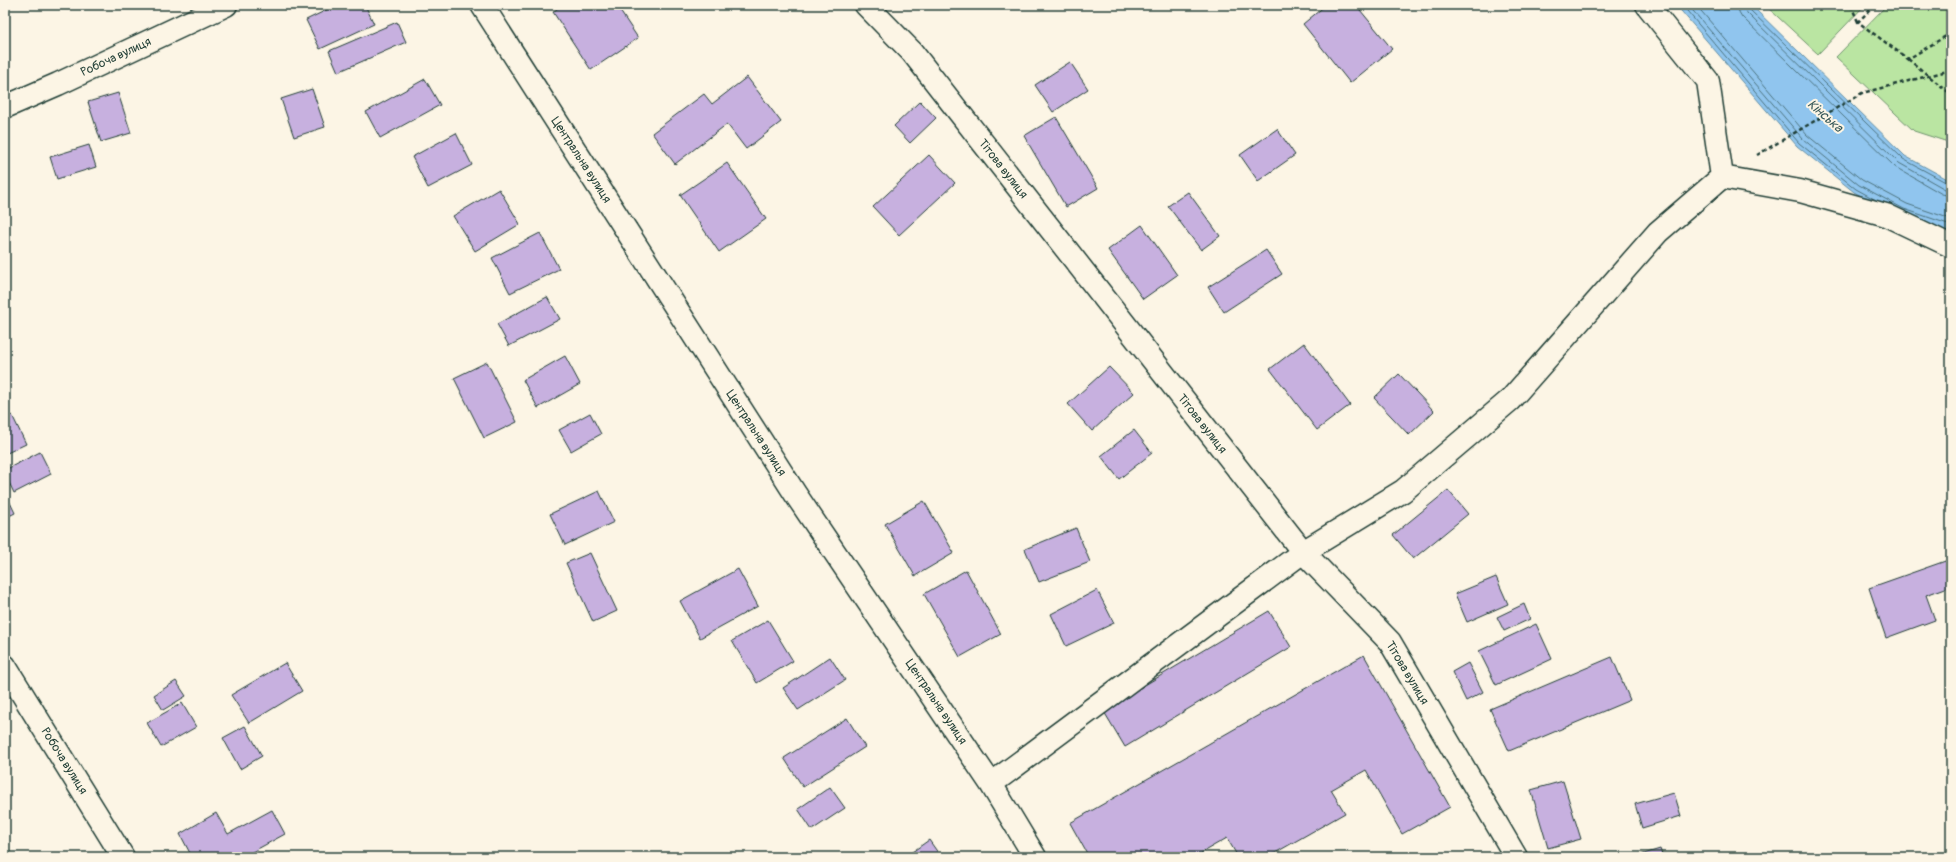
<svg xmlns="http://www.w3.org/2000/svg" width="1956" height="862" font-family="Pangolin,sans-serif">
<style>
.green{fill:#bae5a2;stroke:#6c916b}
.water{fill:#90c5ee;stroke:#638fa4}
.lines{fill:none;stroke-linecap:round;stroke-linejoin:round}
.shore{stroke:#4c737e;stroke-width:1}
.building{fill:#c7b0df;stroke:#1f3d34}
.street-casing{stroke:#1f3d34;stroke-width:25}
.path{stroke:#1f3d34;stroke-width:2.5;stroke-dasharray:4 3;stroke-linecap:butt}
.street{stroke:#fcf5e5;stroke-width:22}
.labels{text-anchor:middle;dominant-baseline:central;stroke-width:4;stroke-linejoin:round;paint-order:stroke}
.street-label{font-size:12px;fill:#1f3d34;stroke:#fcf5e5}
.water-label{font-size:13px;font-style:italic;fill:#365859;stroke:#fcf5e5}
</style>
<rect width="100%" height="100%" fill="#fcf5e5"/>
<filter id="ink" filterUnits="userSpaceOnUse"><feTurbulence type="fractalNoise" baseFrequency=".025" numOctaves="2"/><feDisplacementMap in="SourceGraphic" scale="8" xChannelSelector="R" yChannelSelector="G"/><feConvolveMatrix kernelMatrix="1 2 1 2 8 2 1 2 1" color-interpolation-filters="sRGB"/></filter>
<g filter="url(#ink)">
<path class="green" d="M1765,5H1865L1818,54Z
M1887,5H1951V143L1914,131L1836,57Z"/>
<path class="water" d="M1676,5H1751L1905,156L1951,181V234L1901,218L1854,192L1797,146Z"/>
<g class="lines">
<path class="shore" d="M1682,5L1799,143L1856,189L1876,200
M1688,5L1803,139L1859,185L1904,209L1951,225
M1696,5L1807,135L1862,180L1907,204L1951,219
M1738,5L1739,12L1742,17L1895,167L1942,194L1951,196
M1744,5L1747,13L1899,163L1945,189L1951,190
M1749,5L1750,10L1903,159L1951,185"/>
</g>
<path class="building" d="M337,5H365L374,24L320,49L306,20Z
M562,5H616L638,38L591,70L553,12Z
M1326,5H1356L1392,49L1350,83L1303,24Z
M397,22L406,42L338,72L329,51Z
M1070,62L1088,89L1053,112L1035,85Z
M747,77L781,122L746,149L727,124L675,164L652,133L704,94L712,104Z
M425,79L440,105L380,138L366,112Z
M312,89L325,127L294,137L281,99Z
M118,93L131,133L101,142L88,102Z
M920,101L936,118L910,143L894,126Z
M1056,117L1098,188L1066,207L1024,136Z
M1277,129L1295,155L1258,181L1240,155Z
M456,133L472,165L428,188L412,157Z
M89,145L96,167L57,179L50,157Z
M929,155L955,183L899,235L873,207Z
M727,163L766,219L719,252L680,195Z
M499,189L520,224L475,251L453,216Z
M1188,192L1220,236L1201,250L1168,206Z
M1142,225L1177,275L1143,299L1108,250Z
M540,233L559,269L510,293L492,258Z
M1266,250L1282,274L1224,312L1208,287Z
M547,297L560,319L509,346L497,324Z
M1304,343L1350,405L1317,430L1270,369Z
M565,356L580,384L538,408L523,380Z
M487,362L517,422L484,438L454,378Z
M1109,367L1134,393L1092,431L1068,404Z
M1399,374L1434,411L1409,435L1374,398Z
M590,413L601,434L571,451L559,430Z
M12,415L26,444L5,454V419Z
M1134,430L1152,453L1119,479L1101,456Z
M40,452L51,474L14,493L5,474V470Z
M1448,490L1468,514L1413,559L1393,535Z
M599,491L614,522L565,545L550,514Z
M5,492L15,513L5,518Z
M924,501L954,553L915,576L885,524Z
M1076,528L1090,562L1039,582L1025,549Z
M590,553L617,611L593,622L566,563Z
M1951,559V586L1926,595L1935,620L1886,638L1869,588Z
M738,569L758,606L700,638L680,601Z
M966,570L1001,634L960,657L924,594Z
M1496,577L1508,604L1467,622L1455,594Z
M1097,590L1114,623L1066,646L1051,614Z
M1524,604L1530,619L1504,631L1497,617Z
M1269,611L1291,647L1125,747L1103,710Z
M768,620L793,661L757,683L732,641Z
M1536,624L1552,659L1496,685L1479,651Z
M1364,655L1450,807L1402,834L1366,770L1331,790L1345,813L1268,857H1238L1227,838L1194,857H1089L1070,823Z
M830,657L845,680L798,710L783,688Z
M1612,657L1630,700L1509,751L1490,709Z
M285,663L302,691L249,723L231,695Z
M1468,663L1483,692L1466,701L1452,672Z
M176,681L186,696L163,710L154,695Z
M182,703L196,727L161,747L147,723Z
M847,718L865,747L803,787L784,758Z
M245,726L262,756L240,769L223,738Z
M1563,781L1581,839L1548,848L1531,790Z
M830,787L845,808L812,830L798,809Z
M1674,793L1681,816L1642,828L1635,804Z
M272,810L285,834L243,857H192L180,834L216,813L228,834Z
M929,840L941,857H905Z
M1660,849L1663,857H1634Z"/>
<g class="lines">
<g class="street-casing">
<path id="street" d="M482,5L796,495L991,784L1035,857
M866,5L912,52L1303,552L1390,642L1516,857
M1647,5L1708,81L1722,177
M5,107L58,84L226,5
M5,666L123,857
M991,784L1303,552L1403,491L1510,400L1658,232L1722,177L1800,191L1886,215L1951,246"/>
</g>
<path class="path" d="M1851,5L1858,22
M1875,5L1858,22L1908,59L1951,33
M1908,59L1951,94
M1757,155L1862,93L1951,70"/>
<use href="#street" class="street"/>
</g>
</g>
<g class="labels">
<g class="street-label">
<text transform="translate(116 57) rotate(-25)">Робоча вулиця</text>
<text transform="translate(581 160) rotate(57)">Центральна вулиця</text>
<text transform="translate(1003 169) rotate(52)">Тітова вулиця</text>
<text transform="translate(1202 424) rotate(52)">Тітова вулиця</text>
<text transform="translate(756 433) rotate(57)">Центральна вулиця</text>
<text transform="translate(1407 673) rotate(59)">Тітова вулиця</text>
<text transform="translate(936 702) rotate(56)">Центральна вулиця</text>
<text transform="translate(64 761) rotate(58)">Робоча вулиця</text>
</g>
<g class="water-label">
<text transform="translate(1825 116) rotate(41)">Кінська</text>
</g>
</g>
<rect width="1956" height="862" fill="none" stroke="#fcf5e5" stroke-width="20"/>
<rect x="10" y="10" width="1936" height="842" fill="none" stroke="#1f3d34" stroke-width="1.5" filter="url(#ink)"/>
</svg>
